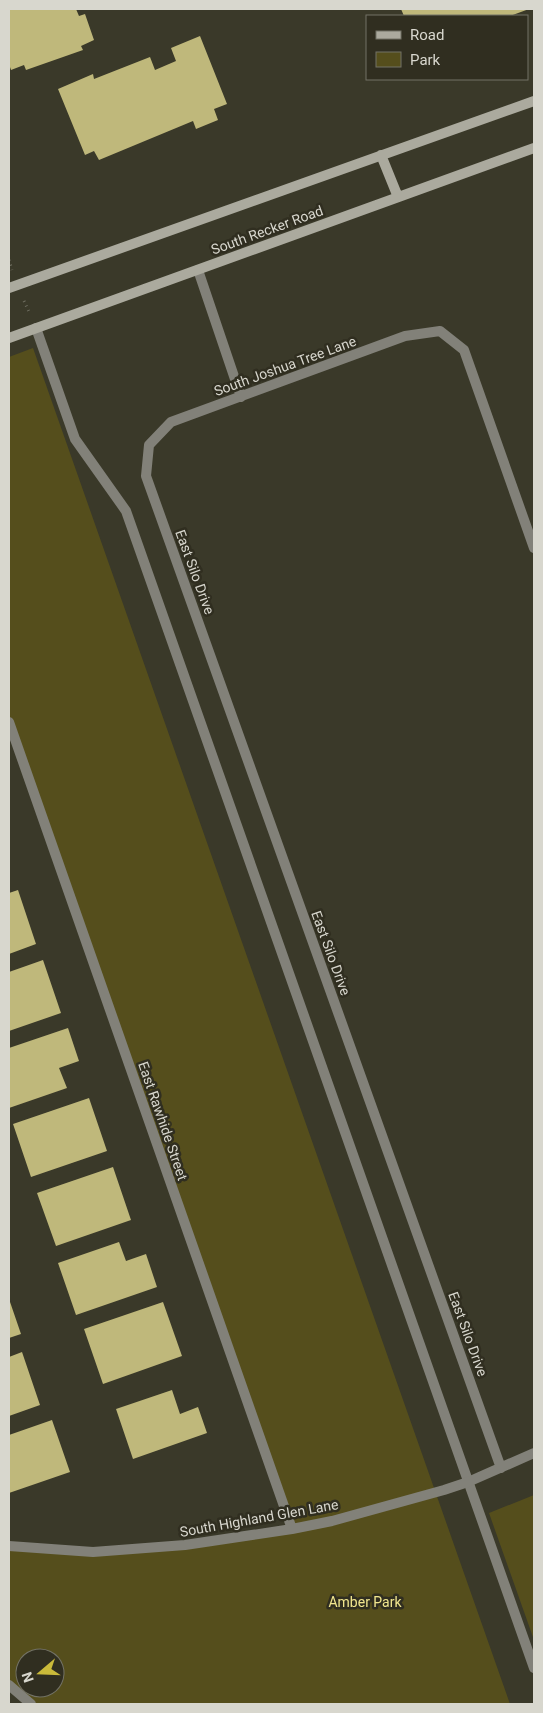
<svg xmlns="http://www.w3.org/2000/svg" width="543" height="1713" font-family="Roboto,sans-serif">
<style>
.green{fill:#554e1c;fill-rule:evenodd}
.building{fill:#bfb87b}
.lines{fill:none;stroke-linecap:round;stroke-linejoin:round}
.path{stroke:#727164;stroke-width:3;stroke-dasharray:1 4;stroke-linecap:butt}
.lane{stroke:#828179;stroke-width:10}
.street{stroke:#828179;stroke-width:10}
.secondary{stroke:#abaa9e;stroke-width:10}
.labels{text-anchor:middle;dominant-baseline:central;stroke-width:5;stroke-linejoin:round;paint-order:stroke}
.street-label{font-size:14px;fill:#d8d7ce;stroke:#302e20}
.park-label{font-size:14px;fill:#f1e68e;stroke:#302e20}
</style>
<rect width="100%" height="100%" fill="#3a3929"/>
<path class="green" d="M33,348L510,1704H31L9,1685V1546L93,1552L292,1529L9,722V357ZM25,1658H55V1688H25Z
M534,1495V1640L489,1513Z"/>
<path class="building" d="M9,9H76L79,16L85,14L94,40L81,46L83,50L26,70L24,65L11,70L9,64Z
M401,9H529L510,16H404Z
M200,36L227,104L214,109L218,120L196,129L193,121L99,160L94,151L85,155L58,89L93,74L94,79L150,57L155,70L176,61L171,48Z
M18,890L36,944L9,954V893Z
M43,960L61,1013L9,1031V972Z
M68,1028L79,1061L59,1068L67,1088L9,1108V1048Z
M89,1098L107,1151L31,1177L13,1124Z
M113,1167L131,1220L56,1246L37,1193Z
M119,1242L126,1261L146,1254L157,1287L76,1315L58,1263Z
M9,1299L21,1334L9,1338Z
M163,1302L182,1356L103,1384L84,1329Z
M22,1352L40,1405L9,1416V1357Z
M172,1390L180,1414L198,1407L207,1433L133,1459L116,1409Z
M52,1420L70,1472L9,1493V1435Z"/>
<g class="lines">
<path class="path" d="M9,260L12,270
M24,301L30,314"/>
<path class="lane" d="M36,328L75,439L126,511L534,1668"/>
<path class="street" d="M198,270L241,397
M9,722L292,1529
M501,1468L146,476L149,445L171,422L405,336L440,331L464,350L534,548
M9,1546L93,1552L185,1545L292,1529L332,1521L444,1490L468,1482L534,1453
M9,1685L31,1704"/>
<path class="secondary" d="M381,155L398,197
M9,288L534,101
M9,338L534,148"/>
</g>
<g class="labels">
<g class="street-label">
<text transform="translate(267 230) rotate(-20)">South Recker Road</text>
<text transform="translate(285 366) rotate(-20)">South Joshua Tree Lane</text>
<text transform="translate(195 572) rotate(70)">East Silo Drive</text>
<text transform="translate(331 953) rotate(70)">East Silo Drive</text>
<text transform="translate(163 1121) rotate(71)">East Rawhide Street</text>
<text transform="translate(468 1334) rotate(70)">East Silo Drive</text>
<text transform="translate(259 1518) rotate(-10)">South Highland Glen Lane</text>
</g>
<g class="park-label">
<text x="365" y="1602">Amber Park</text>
</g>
</g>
<rect width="543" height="1713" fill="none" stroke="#d8d7ce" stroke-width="20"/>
<rect x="366" y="15" width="162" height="65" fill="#302e20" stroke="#737266"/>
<rect x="376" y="31" width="25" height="8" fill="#abaa9e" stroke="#737266"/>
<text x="410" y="40" font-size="15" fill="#d8d7ce">Road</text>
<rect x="376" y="52" width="25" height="15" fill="#554e1c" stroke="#737266"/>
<text x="410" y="65" font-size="15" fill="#d8d7ce">Park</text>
<g transform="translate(40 1673) rotate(251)"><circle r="24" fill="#302e20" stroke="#737266"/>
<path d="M0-4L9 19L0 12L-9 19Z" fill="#caba3a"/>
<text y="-8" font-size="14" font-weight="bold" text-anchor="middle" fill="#d8d7ce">N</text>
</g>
</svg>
